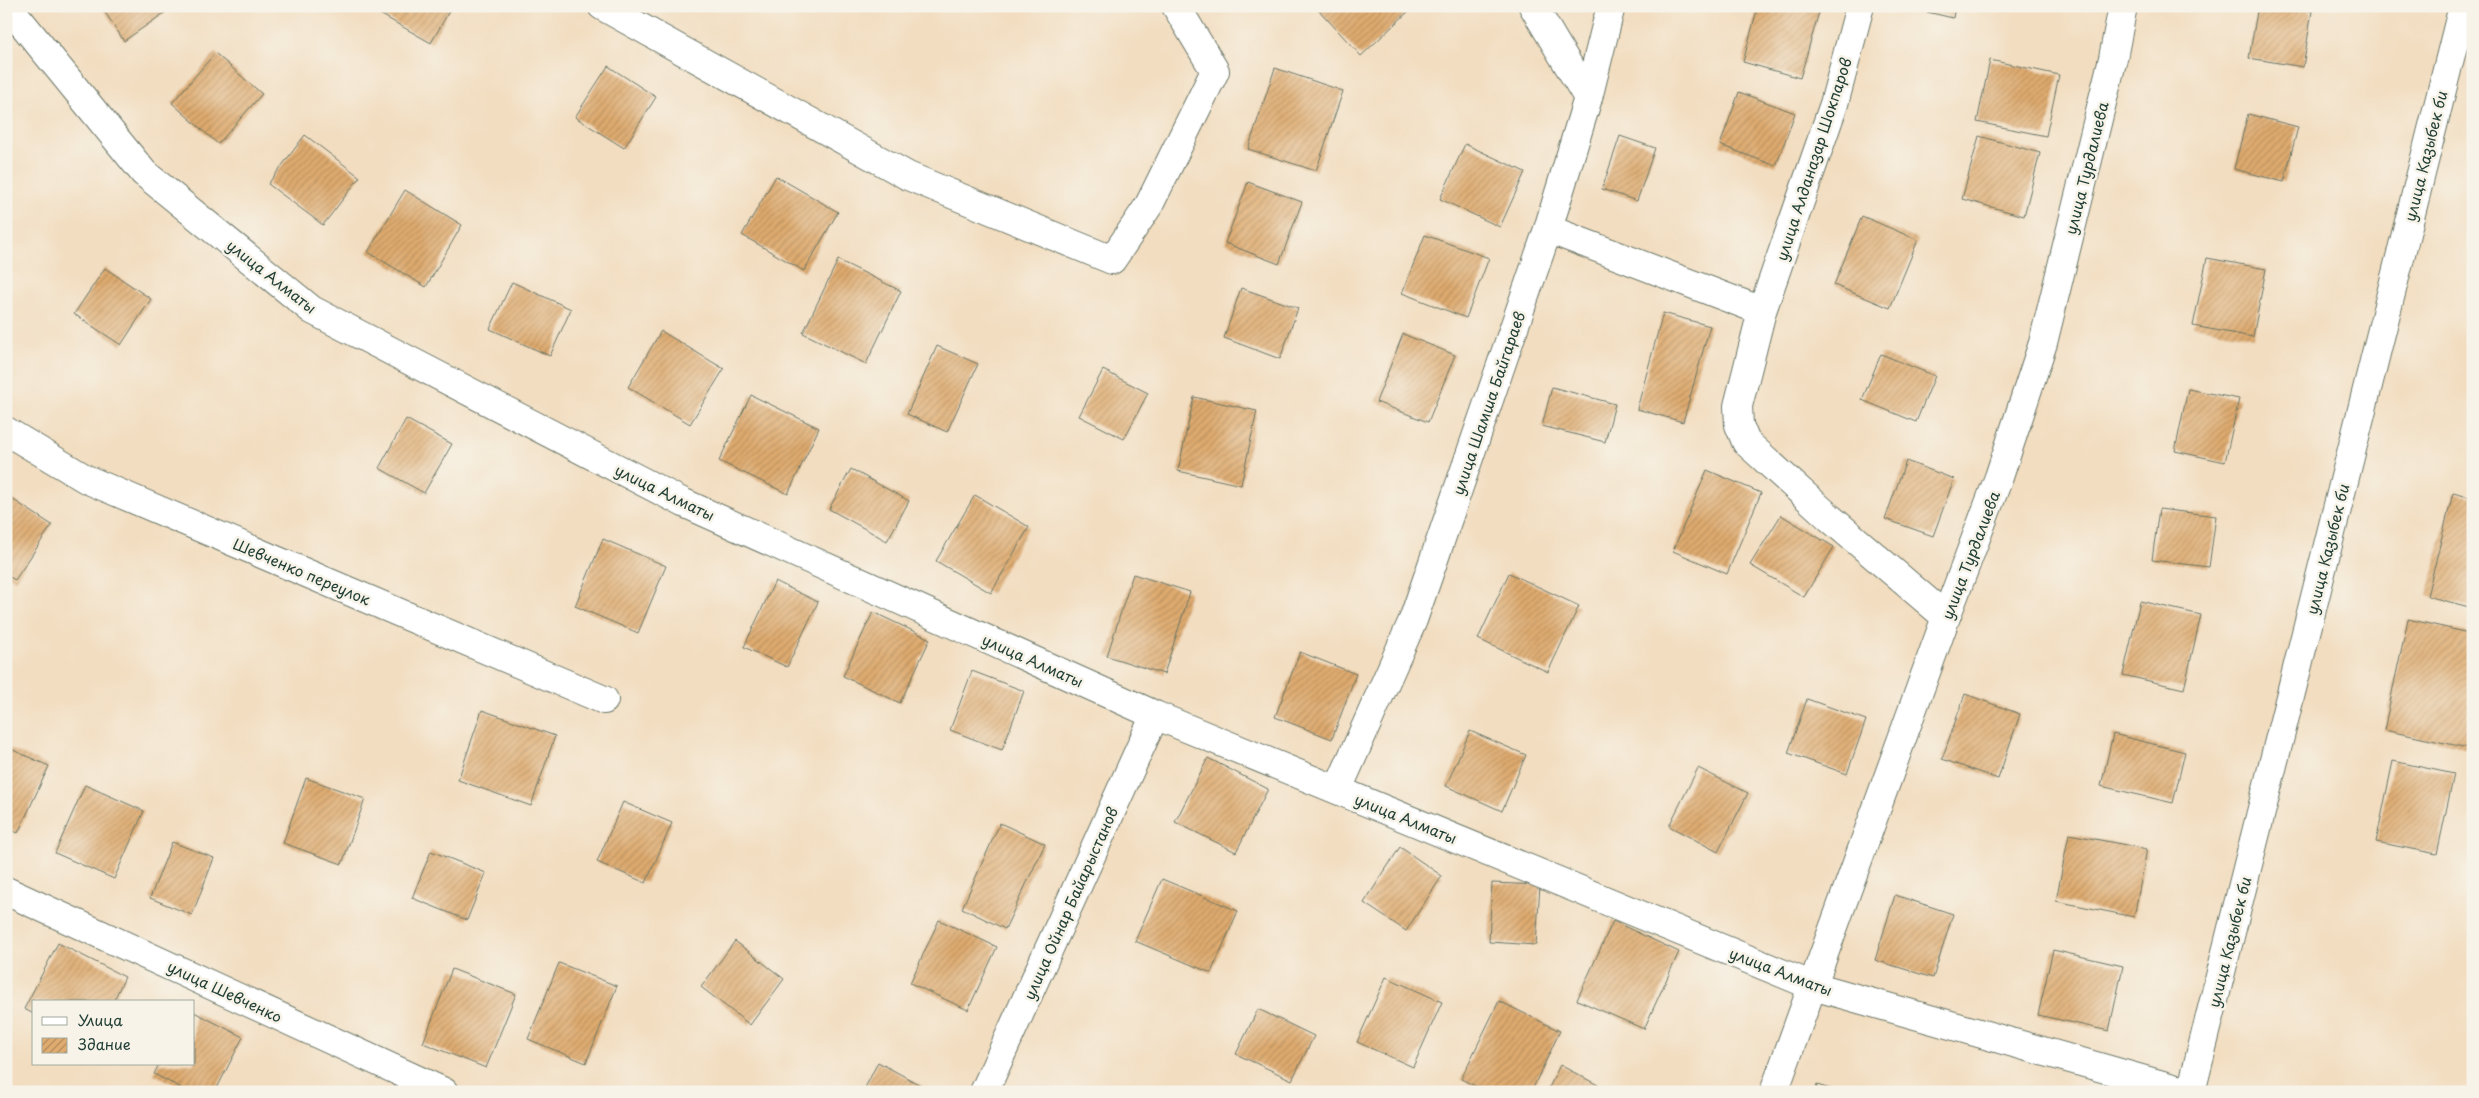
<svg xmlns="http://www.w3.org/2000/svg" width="2479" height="1098" font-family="'Playpen Sans',sans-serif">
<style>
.building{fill:url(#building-hatch)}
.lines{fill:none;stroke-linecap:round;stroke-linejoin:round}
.minor-casing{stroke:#697565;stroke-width:30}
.minor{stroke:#fff;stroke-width:28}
.labels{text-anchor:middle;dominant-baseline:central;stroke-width:5;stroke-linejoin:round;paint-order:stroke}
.street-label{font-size:15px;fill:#1f3d34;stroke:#f7f3e8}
</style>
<defs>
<pattern id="building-hatch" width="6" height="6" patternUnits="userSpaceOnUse" patternTransform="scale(1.25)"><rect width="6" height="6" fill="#dfab6f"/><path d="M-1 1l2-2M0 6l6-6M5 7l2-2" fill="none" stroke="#b48c5c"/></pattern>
</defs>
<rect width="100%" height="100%" fill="#f7f3e8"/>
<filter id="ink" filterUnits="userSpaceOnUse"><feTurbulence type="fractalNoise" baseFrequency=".02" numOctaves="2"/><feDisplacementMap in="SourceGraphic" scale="10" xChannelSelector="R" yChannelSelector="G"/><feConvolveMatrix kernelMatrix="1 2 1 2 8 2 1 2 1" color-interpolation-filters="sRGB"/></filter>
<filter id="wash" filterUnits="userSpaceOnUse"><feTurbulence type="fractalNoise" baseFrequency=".0096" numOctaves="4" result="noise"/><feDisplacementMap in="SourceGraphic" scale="20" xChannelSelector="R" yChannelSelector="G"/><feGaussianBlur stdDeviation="1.12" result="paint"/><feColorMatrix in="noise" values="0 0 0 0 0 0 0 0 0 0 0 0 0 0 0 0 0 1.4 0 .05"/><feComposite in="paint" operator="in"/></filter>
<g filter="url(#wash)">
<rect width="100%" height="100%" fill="#f2ddc0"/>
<g id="blocks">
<path class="building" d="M101,6H168L170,9L124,41Z
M376,6H452L431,43L373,10Z
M1315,6H1408L1411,9L1361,56Z
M1758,6H1798L1819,12L1800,78L1743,62Z
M1901,6H1955L1953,18Z
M2258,6H2288L2312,11L2303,67L2249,58Z
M215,53L262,94L218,144L172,103Z
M1990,60L2059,75L2046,136L1977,122Z
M608,66L656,97L624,148L575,117Z
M1275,68L1343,91L1316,171L1248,149Z
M1739,92L1795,113L1776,166L1720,145Z
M2248,114L2298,127L2284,182L2234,169Z
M305,135L360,177L323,225L268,184Z
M1620,136L1655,148L1637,201L1602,189Z
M1979,136L2040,153L2024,216L1962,199Z
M1465,144L1525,172L1500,227L1440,199Z
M776,176L838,212L804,271L742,235Z
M1248,182L1302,202L1279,264L1225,243Z
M405,190L462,225L426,287L368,252Z
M1862,216L1918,240L1890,308L1834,285Z
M1425,235L1489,258L1466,318L1402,293Z
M2207,258L2266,269L2253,337L2193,326Z
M838,260L901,291L866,364L803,333Z
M105,268L151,299L121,345L74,314Z
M512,282L571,309L550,356L490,329Z
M1241,288L1298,308L1280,359L1224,338Z
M1663,313L1710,326L1683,422L1637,409Z
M661,331L724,369L690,424L628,387Z
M1403,334L1455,355L1428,422L1376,402Z
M937,346L978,364L947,432L907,414Z
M1881,354L1935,376L1916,422L1862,400Z
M1103,370L1148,393L1124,439L1079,416Z
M1552,387L1615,404L1605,442L1542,426Z
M2188,389L2239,399L2225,462L2175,451Z
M751,395L819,428L788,494L719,461Z
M1194,397L1257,411L1241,485L1178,471Z
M406,419L452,444L424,493L379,468Z
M1906,461L1954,479L1933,536L1885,519Z
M851,469L909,501L887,541L829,509Z
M1707,470L1761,493L1727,574L1673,551Z
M2453,493L2473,498V608L2427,596Z
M6,495L52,525L15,580L6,575Z
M975,495L1029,527L991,593L936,561Z
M2159,509L2216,516L2209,567L2152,560Z
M1781,515L1834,547L1804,597L1750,565Z
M603,539L666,566L638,633L575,606Z
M1509,573L1579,606L1548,672L1478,639Z
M1133,574L1190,592L1164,674L1107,656Z
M775,581L818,602L787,667L744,647Z
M2140,601L2201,615L2184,689L2123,675Z
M873,612L930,639L900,703L843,676Z
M2408,619L2473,634V749L2384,730Z
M1300,652L1356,674L1332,739L1275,717Z
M972,671L1024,691L1002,750L950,730Z
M1965,694L2020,714L1998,779L1942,759Z
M1807,699L1866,720L1847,774L1788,753Z
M482,710L555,736L531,806L458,780Z
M1470,731L1526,755L1502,811L1446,786Z
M2113,734L2185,752L2173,803L2101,786Z
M6,747L49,766L18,833L6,828Z
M1208,758L1268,789L1236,852L1175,822Z
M2393,761L2454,774L2437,854L2376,842Z
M1698,768L1748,793L1718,852L1669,826Z
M306,778L365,799L342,864L283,843Z
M85,785L144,811L114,879L55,853Z
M623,802L672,823L646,883L597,862Z
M1000,823L1045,844L1005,929L962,908Z
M2069,834L2147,849L2134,917L2056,901Z
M172,842L214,858L192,915L150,898Z
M1400,847L1442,876L1406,931L1364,903Z
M431,851L486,873L467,920L412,898Z
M1162,879L1238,911L1211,973L1135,941Z
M1492,883L1540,885L1536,945L1489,942Z
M1895,895L1953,914L1933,978L1875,960Z
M939,920L997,947L968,1010L910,983Z
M1613,921L1679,952L1644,1029L1577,1000Z
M735,941L784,979L750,1025L701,987Z
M58,943L125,977L113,1002H34V1014L24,1009Z
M2053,950L2123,966L2109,1031L2038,1015Z
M559,963L617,986L586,1063L528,1039Z
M452,969L516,994L486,1068L423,1043Z
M1386,977L1442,1002L1413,1067L1357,1042Z
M1499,1001L1560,1031L1531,1092H1487L1461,1079Z
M1258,1009L1314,1036L1292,1080L1236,1054Z
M194,1012L243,1037L215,1092H189L154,1074L159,1064H194Z
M878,1062L933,1092H863Z
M1560,1065L1611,1092H1547Z
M1817,1085L1837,1091V1092H1815Z"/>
</g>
</g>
<g filter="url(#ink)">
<use href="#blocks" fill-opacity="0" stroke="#697565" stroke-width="1"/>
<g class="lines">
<g class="minor-casing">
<path id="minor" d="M8,6L144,173L312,310L684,503L1155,715L1813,986L2187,1092
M602,6L908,176L1112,260L1149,205L1215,71L1176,6
M1533,6L1588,98
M1548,229L1762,311L1738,406L1739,425L1746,442L1830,518L1946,617
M1762,311L1834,104L1860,6
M6,431L86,479L604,700
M1338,789L1413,620L1548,229L1588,98L1611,6
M6,891L444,1092
M984,1092L1155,715
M1774,1092L1946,617L1999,477L2043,343L2113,58L2123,6
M2191,1092L2463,6"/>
</g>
<use href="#minor" class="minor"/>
</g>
</g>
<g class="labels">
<g class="street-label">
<text transform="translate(2425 156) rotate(-76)">улица Казыбек би</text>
<text transform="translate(1813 159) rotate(-72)">улица Алданазар Шокпаров</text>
<text transform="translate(2086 168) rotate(-76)">улица Турдалиева</text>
<text transform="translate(272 276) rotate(38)">улица Алматы</text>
<text transform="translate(1488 403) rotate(-71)">улица Шамша Байгараев</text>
<text transform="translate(665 492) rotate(26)">улица Алматы</text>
<text transform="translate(2327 549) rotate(-76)">улица Казыбек би</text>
<text transform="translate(1970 555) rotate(-69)">улица Турдалиева</text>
<text transform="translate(302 571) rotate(23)">Шевченко переулок</text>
<text transform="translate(1033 660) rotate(24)">улица Алматы</text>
<text transform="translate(1406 818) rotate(22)">улица Алматы</text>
<text transform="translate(1070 903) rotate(-66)">улица Ойнар Байарыстанов</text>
<text transform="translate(2229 942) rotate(-76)">улица Казыбек би</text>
<text transform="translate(1781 971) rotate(21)">улица Алматы</text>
<text transform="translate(225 991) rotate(25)">улица Шевченко</text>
</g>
</g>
<rect width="2479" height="1098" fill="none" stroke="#f7f3e8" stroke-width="25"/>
<rect x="32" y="1000" width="162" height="65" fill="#f7f3e8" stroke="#a1aaa0"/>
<rect x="42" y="1017" width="25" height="8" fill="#ffffff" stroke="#a1aaa0"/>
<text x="78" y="1026" font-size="15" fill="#1f3d34">Улица</text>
<rect x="42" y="1038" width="25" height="15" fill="url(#building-hatch)" stroke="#a1aaa0"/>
<text x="78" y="1050" font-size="15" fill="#1f3d34">Здание</text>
</svg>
